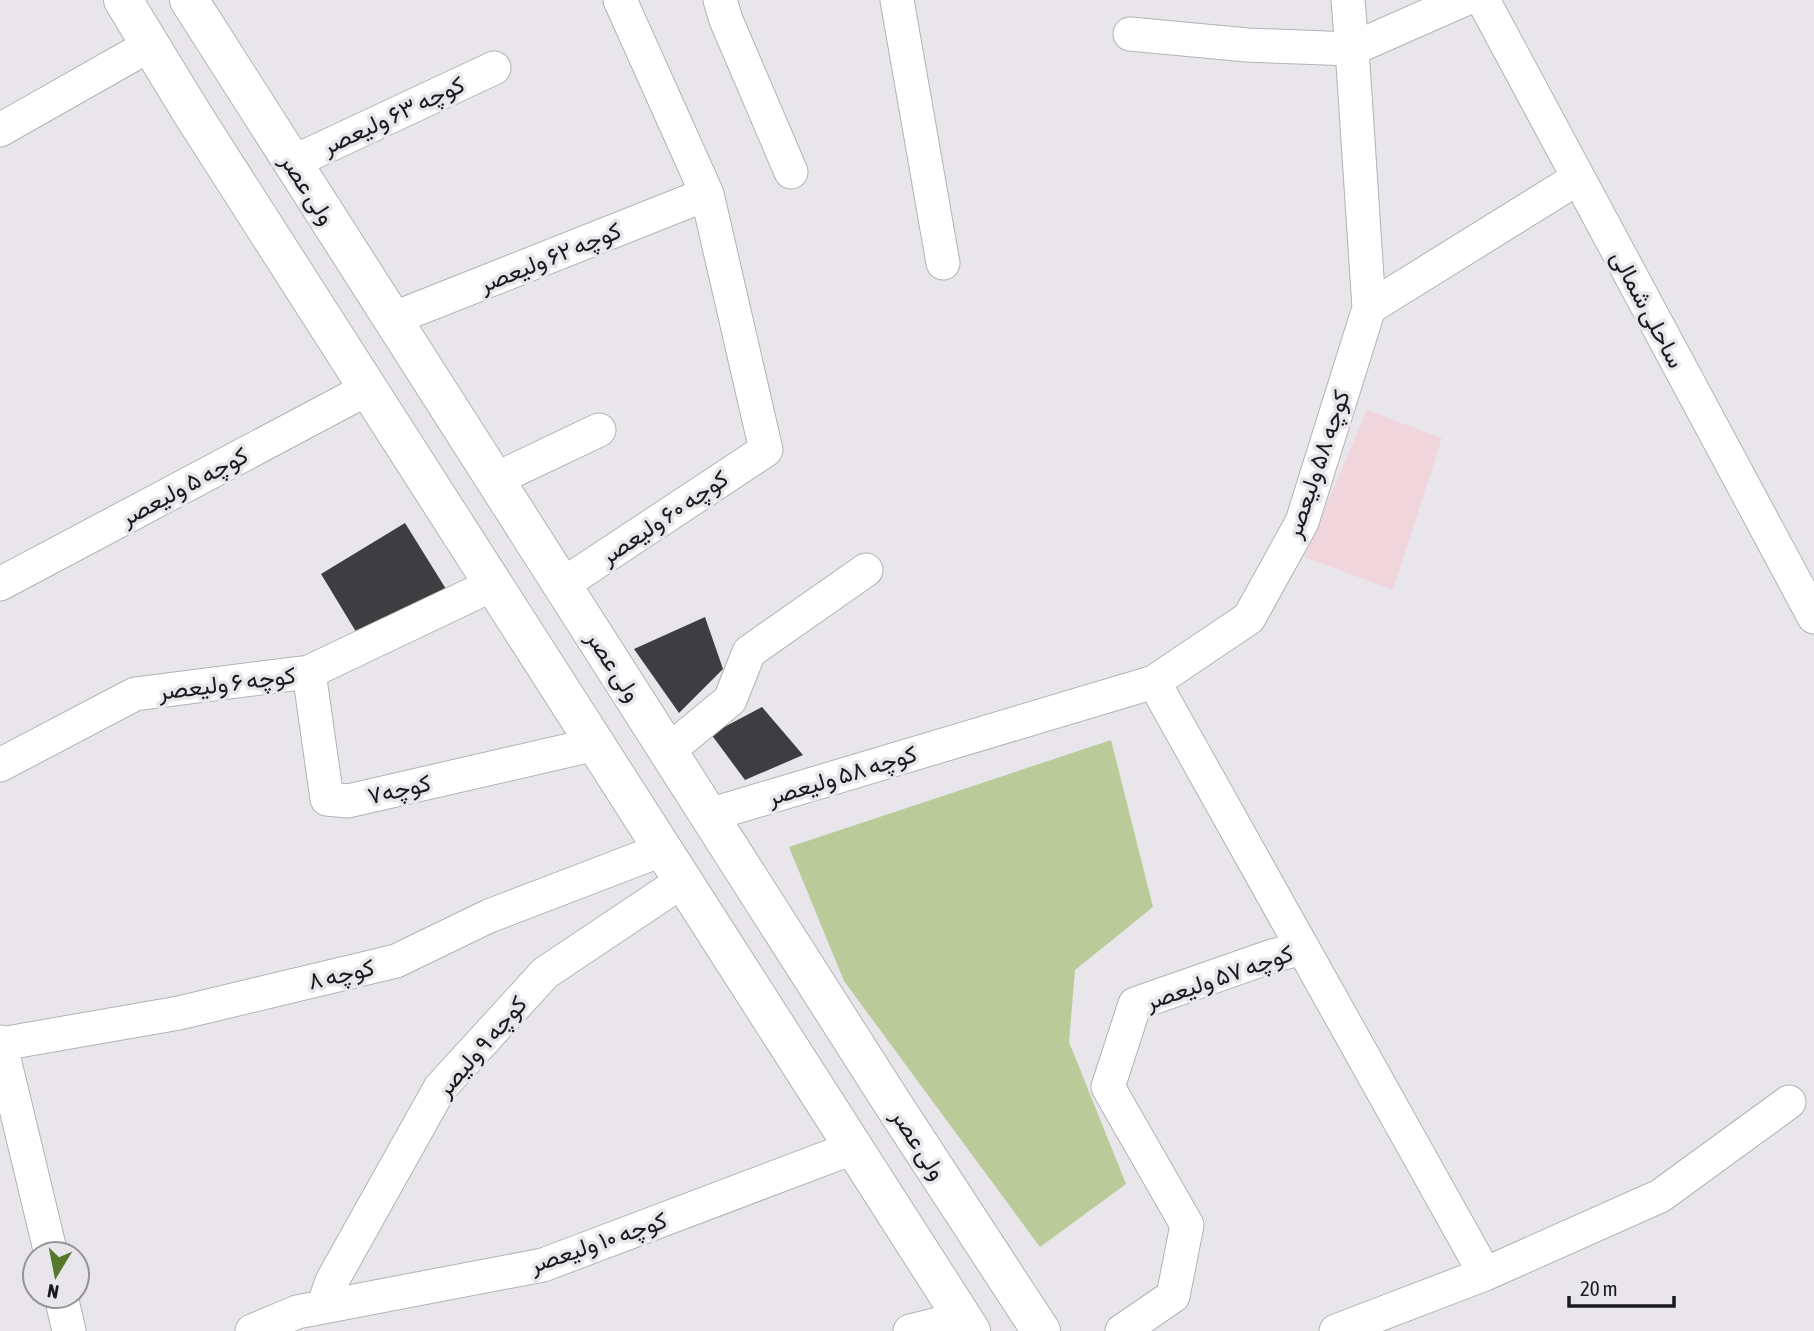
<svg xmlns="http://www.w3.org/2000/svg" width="1814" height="1331" font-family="'Asap Condensed',Vazirmatn,sans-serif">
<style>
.education{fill:#f0d6dc}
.green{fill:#baca99}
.building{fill:#3e3d40}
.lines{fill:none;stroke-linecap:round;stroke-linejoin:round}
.street-casing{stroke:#b3b2b5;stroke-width:35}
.primary-casing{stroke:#b3b2b5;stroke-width:40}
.street{stroke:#fff;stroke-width:33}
.primary{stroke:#fff;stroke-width:38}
.labels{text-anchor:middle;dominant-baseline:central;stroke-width:7;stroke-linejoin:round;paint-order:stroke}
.street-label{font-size:24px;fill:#1b1a1c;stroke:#e8e6ea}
</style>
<rect width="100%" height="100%" fill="#e8e6ea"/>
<path class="education" d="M1367,410L1442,438L1393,590L1304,557Z"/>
<path class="green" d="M1111,740L1153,907L1075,970L1069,1042L1126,1184L1040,1247L844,981L789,847Z"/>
<path class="building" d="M405,523L446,589L361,640L321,574Z
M705,617L723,669L679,713L634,649Z
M762,707L803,755L745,780L711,734Z"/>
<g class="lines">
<g class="street-casing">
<path id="street" d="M720,0L726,20L791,172
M897,0L943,263
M1348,0L1352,49L1463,0
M1483,0L1814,617
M1130,34L1247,45L1352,49L1369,308
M0,130L150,45
M291,163L494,68
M392,319L707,194
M494,480L599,430
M0,584L369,388
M562,585L766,450L707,194L620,0
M309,672L327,799L348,801L596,744
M1154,682L1485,1274L1336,1331
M668,751L730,700L749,652L866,570
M0,765L135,694L309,672L494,584
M709,815L1154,682L1249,618L1302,522L1369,308L1578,178
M0,1042L51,1254
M1,1044L179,1013L396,961L489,916L664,849
M1485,1274L1660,1196L1789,1102
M61,1296L69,1331
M323,1307L332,1281L440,1088L545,973L684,880
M252,1331L297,1312L543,1265L855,1147
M910,1331L963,1318
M1122,1331L1173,1296L1187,1225L1108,1087L1135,1004L1272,956L1303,948"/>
</g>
<g class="primary-casing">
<path id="primary" d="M123,0L193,115L971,1331
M189,0L891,1101L1041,1331"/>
</g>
<use href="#street" class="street"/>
<use href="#primary" class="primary"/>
</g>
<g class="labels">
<g class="street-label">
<text transform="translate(393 115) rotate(-25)">کوچه ۶۳ ولیعصر</text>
<text transform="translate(308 189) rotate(57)">ولی عصر</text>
<text transform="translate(550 257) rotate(-22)">کوچه ۶۲ ولیعصر</text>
<text transform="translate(1648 309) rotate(62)">ساحلی شمالی</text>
<text transform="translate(1317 464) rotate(-71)">کوچه ۵۸ ولیعصر</text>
<text transform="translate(184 486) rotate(-28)">کوچه ۵ ولیعصر</text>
<text transform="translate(664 517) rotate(-34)">کوچه ۶۰ ولیعصر</text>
<text transform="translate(614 666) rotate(57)">ولی عصر</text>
<text transform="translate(227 683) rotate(-7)">کوچه ۶ ولیعصر</text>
<text transform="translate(842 775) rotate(-17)">کوچه ۵۸ ولیعصر</text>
<text transform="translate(399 789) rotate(-13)">کوچه۷</text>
<text transform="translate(341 974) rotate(-13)">کوچه ۸</text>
<text transform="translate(1219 977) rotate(-19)">کوچه ۵۷ ولیعصر</text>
<text transform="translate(481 1046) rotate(-49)">کوچه ۹ ولیصر</text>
<text transform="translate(919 1144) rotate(57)">ولی عصر</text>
<text transform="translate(598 1242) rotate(-19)">کوچه ۱۰ ولیعصر</text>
</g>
</g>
<g transform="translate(56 1275) rotate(190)"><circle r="33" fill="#e8e6ea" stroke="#969498" stroke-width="2"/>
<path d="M0-5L12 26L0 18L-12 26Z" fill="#57772d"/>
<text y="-10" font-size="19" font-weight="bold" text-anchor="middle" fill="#1b1a1c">N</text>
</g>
<path d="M1569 1296v10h105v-10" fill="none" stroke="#1b1a1c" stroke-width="3.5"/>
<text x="1580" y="1296" font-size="21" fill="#1b1a1c" stroke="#e8e6ea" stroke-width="5" paint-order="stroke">20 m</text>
</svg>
